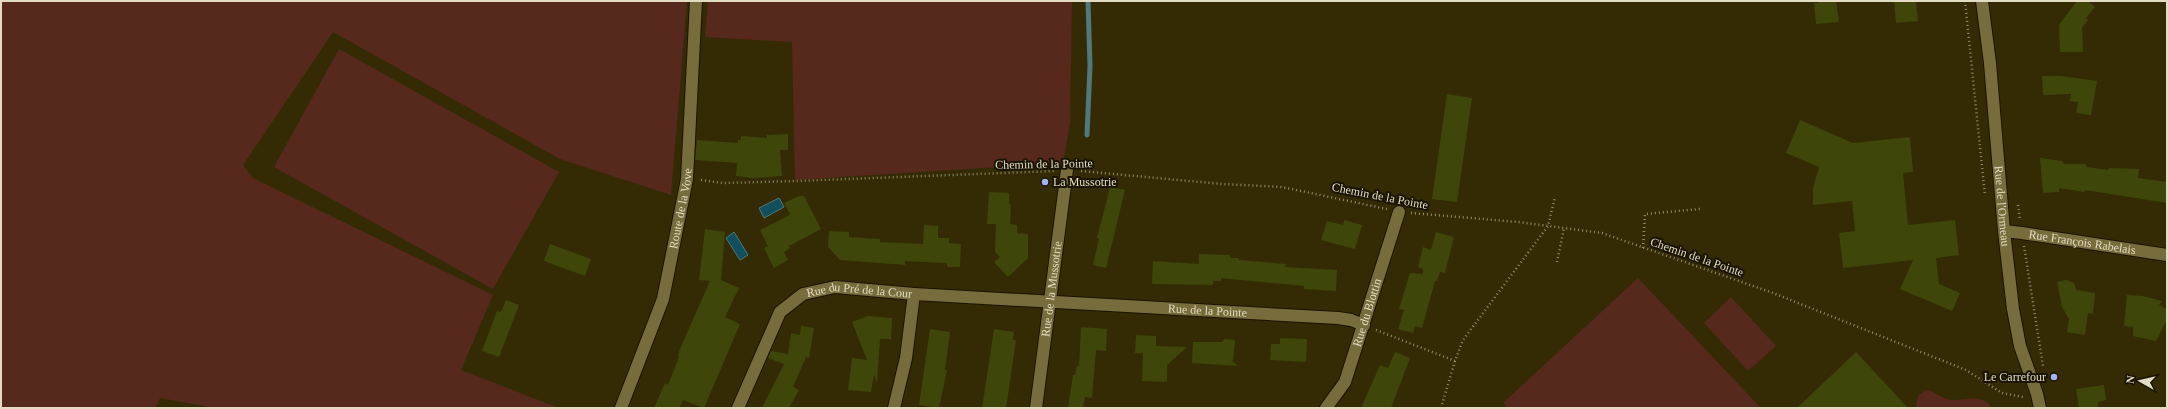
<svg xmlns="http://www.w3.org/2000/svg" width="2168" height="409" font-family="Georgia,serif">
<style>
.green{fill:#56291c}
.water{fill:#114f5d;stroke:#50797b}
.lines{fill:none;stroke-linecap:round;stroke-linejoin:round}
.stream{stroke:#50797b;stroke-width:5}
.building{fill:#3e4609}
.street-casing{stroke:#1a1400;stroke-width:14}
.path{stroke:#938c6c;stroke-width:2.5;stroke-dasharray:1 3;stroke-linecap:butt}
.street{stroke:#776c3b;stroke-width:12}
.poi-dot{fill:#a6b1fc;stroke:#191402;stroke-width:1.5}
.labels{text-anchor:middle;dominant-baseline:central;stroke-width:4;stroke-linejoin:round;paint-order:stroke}
.street-label{font-size:12px;fill:#e2dcc2;stroke:#191402}
.poi-label{font-size:12px;fill:#e2dcc2;stroke:#191402;text-anchor:start}
</style>
<rect width="100%" height="100%" fill="#342b04"/>
<path class="green" d="M1,1H687L671,195L560,159L333,32L243,165L253,178L493,295L461,370L559,408H215L160,398L155,408H1Z
M708,1H1072L1070,123L1063,163L795,180L792,42L705,37Z
M339,49L559,172L493,289L274,167Z
M1638,278L1761,408H1508L1503,403Z
M1731,297L1776,346L1748,371L1704,323Z
M1926,390C1934,391 1940,397 1947,399C1962,403 1981,391 1992,408H1918L1916,406L1918,396Z"/>
<path class="water" d="M779,198L784,207L764,218L759,208Z
M734,232L748,255L740,260L726,238Z"/>
<g class="lines">
<path class="stream" d="M1087,135L1090,66L1088,1"/>
</g>
<path class="building" d="M1817,1H1836L1839,22L1816,24L1814,3H1818Z
M1894,1H1916L1918,21L1896,23Z
M2077,1H2088L2095,7L2086,18L2088,20L2082,28L2083,52H2060L2059,25Z
M2042,76H2061L2097,81L2091,115L2076,113L2078,102L2070,101L2071,94L2043,95Z
M1447,94L1472,98L1457,202L1432,199Z
M1800,120L1853,143L1910,137L1913,172L1903,173L1908,225L1955,220L1959,255L1936,258L1939,284L1960,293L1952,311L1900,289L1913,260L1843,268L1839,233L1855,231L1852,201L1813,205V188L1819,167L1786,153Z
M788,134V150H780L782,176L753,178L736,176L737,163L695,160L697,140L738,143V140H741V136L767,138V135Z
M2040,158L2062,161L2064,164H2085L2087,167L2108,170L2109,168L2139,169L2138,178L2167,182V203L2085,190L2084,192L2059,188V192L2043,193Z
M1110,187L1125,190L1106,268L1093,265L1099,238H1097Z
M989,192L1009,193V204H1011L1010,224L1017,225V233L1028,234V258L1008,277L994,262L1000,257L995,252L996,224H987Z
M799,196H804L821,229L789,246L790,248L784,252L788,260L774,268L764,248L768,246L760,230L788,216L790,214L784,203Z
M1344,220L1362,225L1355,249L1321,240L1327,221L1343,225Z
M924,225L938,226V238H949V243L961,244L960,267H947V263L905,261V265L840,260L828,247L829,231L849,232V237L880,239V242L923,244Z
M705,229L725,232L721,280L739,288L725,317L740,324L704,408L683,400L679,408H654L665,383L668,385L679,357L678,356L680,349L710,281L699,280Z
M1436,232L1454,237L1445,273L1440,272L1437,281H1435L1422,328L1415,326L1413,333L1398,329L1404,310L1399,309L1410,273L1423,274V269L1418,267L1423,247L1431,250Z
M550,244L591,259L585,276L544,261Z
M1199,254L1230,255V258H1239V260L1286,264L1285,267L1337,270L1336,291L1304,289V286L1221,278V281H1213V285L1152,284L1153,261L1199,264Z
M2066,280L2074,283L2076,290L2095,293L2093,314L2088,313L2085,335L2067,332L2069,319L2062,307L2057,282Z
M2127,295L2143,296L2162,301L2159,305L2167,309V320L2156,341L2133,336V327L2124,326Z
M506,300L519,305L499,357L482,351L497,311L501,312Z
M868,316L892,318L891,339H880L877,383L874,375L871,392L848,390L852,358L867,360L852,322Z
M801,326L814,328L809,358L806,357L793,387L799,390L789,408H762L784,364L768,358L771,351L788,354L791,333L800,335Z
M1081,327L1107,329L1106,351L1096,350L1092,398L1085,397L1083,408H1068L1073,375H1075L1077,366H1079Z
M930,329L950,332L945,370H947L939,408L919,405Z
M994,329L1014,332L1013,340H1016L1008,395L1006,408H982Z
M1136,335L1156,336V346L1187,347L1167,365V382L1142,381L1143,353H1135Z
M1280,338L1307,339L1306,362L1270,360L1271,344H1280Z
M1225,339L1235,340L1233,361L1231,360L1238,366L1192,363L1193,342H1222Z
M1395,352L1410,358L1391,408H1361L1380,365L1388,368Z
M1856,352L1908,408H1797Z
M2104,385L2106,400L2098,402V408H2079L2076,389Z"/>
<g class="lines">
<g class="street-casing">
<g id="street">
<path id="s1" d="M1982,1L1990,63L2004,231L2013,309L2020,346L2037,394L2040,408"/>
<path id="s2" d="M2004,231L2022,233L2167,255"/>
<path id="s3" d="M621,408L663,299L687,179L696,1"/>
<path id="s4" d="M738,408L780,312L803,294L835,287L914,294L1338,318L1351,320L1364,325"/>
<path d="M894,408L906,358L914,294"/>
<path id="s5" d="M1036,408L1067,170"/>
<path id="s6" d="M1326,408L1345,382L1399,212"/>
</g>
</g>
<path class="path" d="M1965,1L1985,196
M1081,171L1222,184L1282,187L1387,209
M701,180L723,183L796,181L1054,171
M2018,205L2020,220
M1411,213L1518,222L1602,233L1773,293L1966,370L2002,393L2023,397
M2024,246L2043,366
M1643,248L1645,214L1700,209
M1557,262L1564,228
M1376,330L1455,361L1463,340L1548,226L1555,197
M1441,408L1455,361"/>
<use href="#street" class="street"/>
</g>
<g class="poi-dot">
<circle cx="1045" cy="182" r="4"/>
<circle cx="2054" cy="377" r="4"/>
</g>
<g class="labels">
<g class="street-label">
<text transform="translate(1044 164) rotate(-1)">Chemin de la Pointe</text>
<text transform="translate(1380 196) rotate(11)">Chemin de la Pointe</text>
<text stroke="none"><textPath href="#s1" startOffset="206">Rue de l'Ormeau</textPath></text>
<text stroke="none"><textPath href="#s3" startOffset="209">Route de la Vove</textPath></text>
<text stroke="none"><textPath href="#s2" startOffset="79">Rue François Rabelais</textPath></text>
<text transform="translate(1697 257) rotate(19)">Chemin de la Pointe</text>
<text stroke="none"><textPath href="#s5" startOffset="120">Rue de la Mussotrie</textPath></text>
<text stroke="none"><textPath href="#s4" startOffset="191">Rue du Pré de la Cour</textPath></text>
<text stroke="none"><textPath href="#s4" startOffset="540">Rue de la Pointe</textPath></text>
<text stroke="none"><textPath href="#s6" startOffset="105">Rue du Blottin</textPath></text>
</g>
<g class="poi-label">
<text x="1053" y="182">La Mussotrie</text>
<text x="2046" y="377" text-anchor="end">Le Carrefour</text>
</g>
</g>
<rect width="2168" height="409" fill="none" stroke="#e2dcc2" stroke-width="4"/>
<g transform="translate(2140 381) rotate(278)" stroke="#191402" stroke-width="3" paint-order="stroke">
<path d="M0-3L7 15L0 10L-7 15Z" fill="#e2dcc2"/>
<text y="-6" font-size="11" font-weight="bold" text-anchor="middle" fill="#e2dcc2">N</text>
</g>
</svg>
